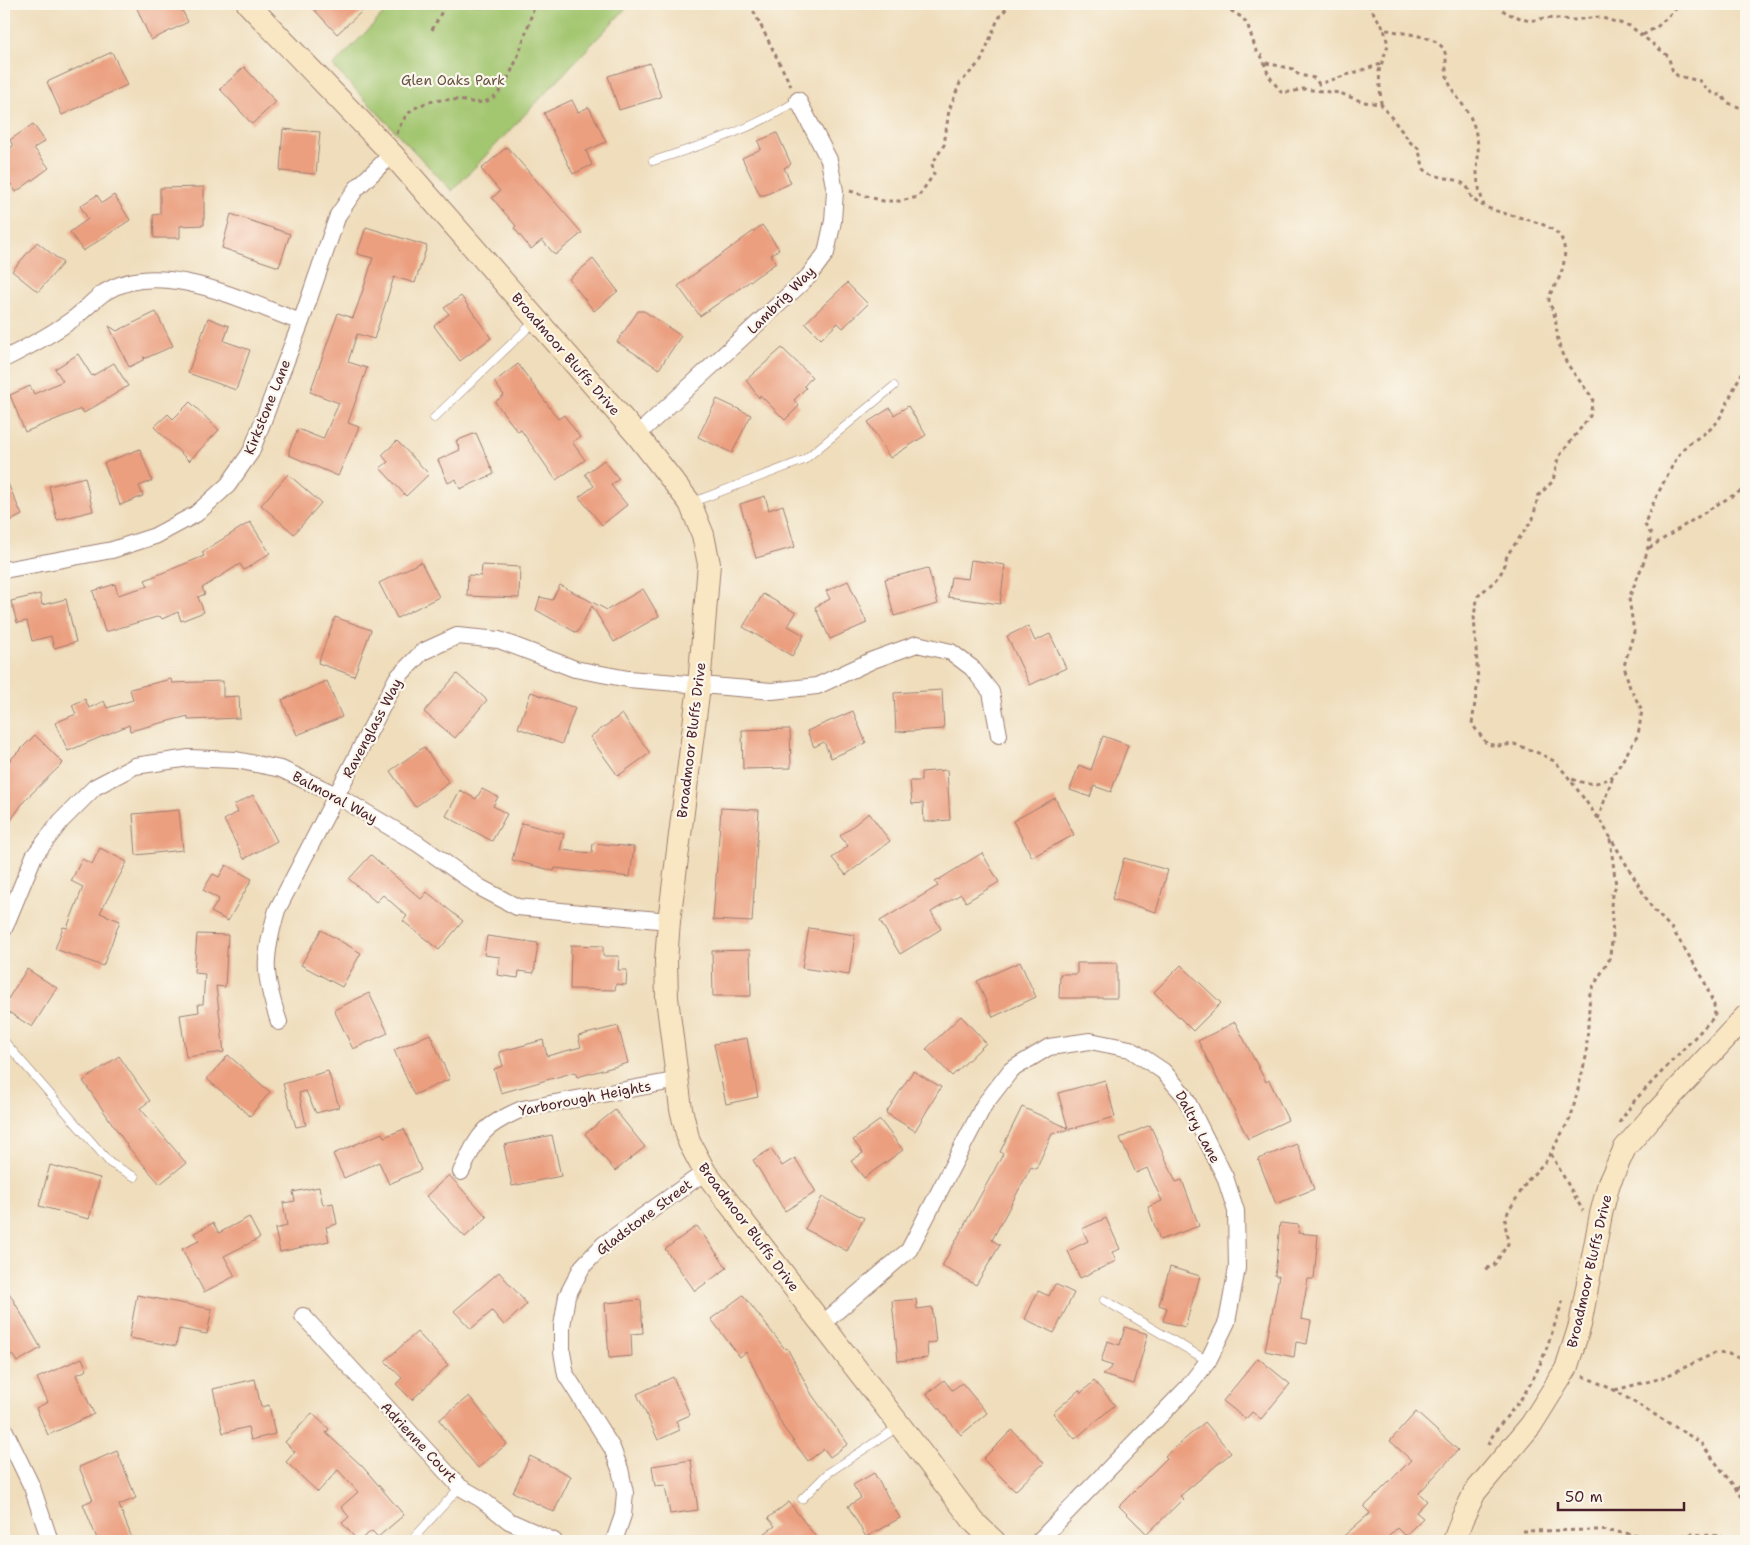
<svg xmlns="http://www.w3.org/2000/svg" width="1750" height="1545" font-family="'Shantell Sans',sans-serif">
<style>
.green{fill:#a3c670;stroke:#76724e}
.building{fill:#eb9f7f}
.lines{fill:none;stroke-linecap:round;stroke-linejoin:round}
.lane-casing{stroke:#9c7e73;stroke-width:9}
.street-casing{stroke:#9c7e73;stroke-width:18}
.secondary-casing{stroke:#9c7e73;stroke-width:24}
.path{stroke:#9c7e73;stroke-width:3;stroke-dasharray:4 4;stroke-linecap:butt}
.lane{stroke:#fff;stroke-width:8}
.street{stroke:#fff;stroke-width:16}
.secondary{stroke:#f9e7c3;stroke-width:22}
.labels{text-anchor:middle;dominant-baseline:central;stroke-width:4.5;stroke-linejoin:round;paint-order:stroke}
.park-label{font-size:14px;fill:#655140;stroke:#fbf7ec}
.street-label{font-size:14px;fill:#4a1f2b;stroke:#fbf7ec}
</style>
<rect width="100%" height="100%" fill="#fbf7ec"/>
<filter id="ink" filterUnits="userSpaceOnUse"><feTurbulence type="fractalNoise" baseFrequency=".02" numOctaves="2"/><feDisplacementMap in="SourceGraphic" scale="10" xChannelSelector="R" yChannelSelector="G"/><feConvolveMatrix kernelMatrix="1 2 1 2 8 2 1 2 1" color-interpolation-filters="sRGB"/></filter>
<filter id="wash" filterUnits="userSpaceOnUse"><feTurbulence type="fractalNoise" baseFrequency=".0096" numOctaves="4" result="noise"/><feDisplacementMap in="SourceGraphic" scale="20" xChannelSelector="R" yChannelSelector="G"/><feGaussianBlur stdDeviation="1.12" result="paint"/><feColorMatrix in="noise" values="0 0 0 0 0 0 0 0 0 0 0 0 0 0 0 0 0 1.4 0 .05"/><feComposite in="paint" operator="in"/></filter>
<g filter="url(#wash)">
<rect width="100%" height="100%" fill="#efddbb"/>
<path class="green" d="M393,4H630L452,191L333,66Z"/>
<g id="blocks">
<path class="building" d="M135,4H179L188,22L151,40Z
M309,4H370L337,34Z
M112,52L127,85L62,115L47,82Z
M650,63L661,97L619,110L608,76Z
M244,67L276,102L252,124L220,89Z
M572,100L578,112L589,107L606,142L586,151L592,165L573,174L544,113Z
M33,124L45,141L34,148L49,168L16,192L11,184L4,189V152L13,146L10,140Z
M283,129L320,132L316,174L280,171Z
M777,133L791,164L784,168L791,183L765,195H760L742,158L761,149L758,141Z
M507,147L582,233L555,255L542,240L531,249L514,228L516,226L492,198L500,191L481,169Z
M204,187V225L180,226V238H154L153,215L160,214V188Z
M97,195L102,203L114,195L130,220L83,251L70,232L88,219L80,206Z
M231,214L290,234L279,267L222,248Z
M762,225L779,249L771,255L776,263L700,316L678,286Z
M366,227L427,246L415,283L394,277L374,339L357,334L348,362L367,368L348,423L359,427L338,476L289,455V450L298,429L323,439L339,403L310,392L338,313L353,318L364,287L373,258L357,254Z
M37,242L63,263L38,292L12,271Z
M593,259L618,291L594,311L569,279Z
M847,283L868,304L843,328L838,323L821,339L805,323Z
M461,296L491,338L460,361L434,326L449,314L444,308Z
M638,311H644L681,336L659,369L617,342Z
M156,312L173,346L146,358L143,357L145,359L129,367L109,326L117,331Z
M208,318L229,326L224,341L250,350L236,390L188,373Z
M782,348L812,377L804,386L806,388L794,400L799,406L785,420L760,395L759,398L746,380Z
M78,354L92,376L114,363L128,386L84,413L81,409L25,432L10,395L30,386L34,394L63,381L55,369Z
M518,364L558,419L564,415L580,437L572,442L585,460L556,480L521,430L518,432L495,402L504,395L494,382Z
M717,399L751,415L732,453L698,437Z
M190,402L219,430L189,461L154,427L168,414L173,419Z
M908,406L926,435L890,458L868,422L890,408L894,415Z
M476,433L494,474L460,489L456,479L448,483L438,460L460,450L456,441Z
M397,441L429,474L406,496L380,468L388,462L382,455Z
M140,449L152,481L139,486L143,496L120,505L104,463Z
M604,460L619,479L611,485L627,505L602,525L579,497L594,486L585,474Z
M288,474L321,503L294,534L261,505Z
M4,475L22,515L4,524Z
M85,477L93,511L57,520L49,486Z
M765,496L769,510L783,505L795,547L756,558L740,504Z
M250,522L270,553L244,570L240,564L202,588L205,594L198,597L204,612L181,621L178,612L162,619L160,616L105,632L93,591L115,584L118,595L148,586L145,580L204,556L202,552Z
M971,560L1005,565L1000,604L948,597L951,577L968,579Z
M421,562L439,597L397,618L379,583Z
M482,565L520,567L519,598L467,596L468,575L481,576Z
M928,568L938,604L894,616L885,579Z
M848,581L867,623L830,639L815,607L830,599L826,591Z
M560,585L607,610L643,589L659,616L614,642L592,606L577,633L536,610L540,597L552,600Z
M40,594L42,605L66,599L76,642L54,648L51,636L32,641L27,621L17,623L11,601Z
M763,594L796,613L788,626L804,635L792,656L743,627Z
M335,617L371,630L354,676L318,663Z
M1028,626L1035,641L1050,634L1066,668L1030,685L1007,636Z
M457,674L487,700L455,738L424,712Z
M171,679L172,683L223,681V697L239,696L240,718L188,720V716L130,731L129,725L68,751L55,723L76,714L72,705L85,699L89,708L104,701L107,708L133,700L130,689Z
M327,681L342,717L297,735L282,700Z
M942,690L944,729L896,732L894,693Z
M531,692L575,708L562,744L518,728Z
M853,711L866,743L831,758L824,742L814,747L807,731Z
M622,714L650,753L618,776L590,737Z
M790,729L791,768L743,769L742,730Z
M35,735L63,763L25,800L4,830V766Z
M1103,736L1128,745L1111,792L1094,786L1090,797L1070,790L1079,765L1091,770Z
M424,747L449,783L415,807L390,771Z
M947,770L950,820L924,822L923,803L912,804L910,781H921V772Z
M482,789L498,797L493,806L507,814L492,841L446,816L460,790L476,799Z
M253,795L277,841L244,859L224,820L238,812L234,805Z
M1055,798L1074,835L1032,857L1013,821Z
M721,808L759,810L752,922L713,920Z
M179,810L183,850L136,855L133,814Z
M869,813L890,841L846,875L832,858L848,846L840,836Z
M522,823L564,834L560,850L592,853L593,843L634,847L630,877L555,868L554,871L512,860Z
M100,848L127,862L100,913L120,921L103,966L55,949L63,927L67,928L83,887L71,881L82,859L92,864Z
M982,853L999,882L966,902L961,894L931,912L941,929L900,954L880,921L938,886L935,882Z
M371,855L421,899L427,892L463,921L439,950L403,921L407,916L383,895L376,902L349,879Z
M1124,858L1168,870L1156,912L1112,899Z
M226,865L252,879L228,921L211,912L219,899L203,890L213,874L219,877Z
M809,928L855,935L849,975L802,968Z
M321,930L361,953L342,987L301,965Z
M197,934L228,935L225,987L216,986L224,1052L186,1057L180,1015L199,1012L198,1004H203L205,974L194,973Z
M487,936L538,943L534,973L519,971L518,978L497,975L500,957L484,955Z
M571,945L603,946V956H619L618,970H627L626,985L616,984L615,990L570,989Z
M750,950L751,996H713L712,951Z
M1020,962L1036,997L993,1017L977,981Z
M1077,963H1117V998H1059L1060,974H1077Z
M1181,965L1221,1003L1193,1031L1154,992Z
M27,969L57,988L32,1027L4,1009V1005Z
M369,993L388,1033L353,1049L334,1010Z
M961,1016L986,1043L952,1076L926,1049Z
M1235,1022L1266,1082L1269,1080L1288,1120L1248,1139L1221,1083L1220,1084L1198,1041Z
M618,1026L628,1063L577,1077L575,1072L501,1093L494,1069L503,1066L499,1052L543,1040L547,1056L581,1047L578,1036Z
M430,1034L450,1079L414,1095L394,1050Z
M747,1038L758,1097L726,1104L714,1044Z
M228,1055L270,1092L250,1116L207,1079Z
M119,1056L150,1101L140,1108L186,1163L160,1184L129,1148L83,1081Z
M328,1071L339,1107L316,1113L306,1091L299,1093L306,1125L296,1127L283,1084Z
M913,1071L941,1087L915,1131L886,1113Z
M1105,1080L1115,1117L1052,1134L1036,1169L1031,1167L992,1240L1000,1245L976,1285L942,1266L1003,1154L1000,1152L1022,1107L1068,1128L1058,1093Z
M615,1110L645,1147L615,1171L585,1134Z
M880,1120L903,1150L864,1178L851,1161L863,1153L853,1140Z
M1150,1125L1176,1182L1182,1180L1199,1226L1160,1240L1148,1207L1162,1201L1147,1168L1136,1173L1120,1138Z
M404,1129L421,1170L389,1184L379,1162L344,1178L333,1154L382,1133L384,1137Z
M552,1135L561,1176L512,1186L504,1145Z
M1297,1144L1314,1189L1276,1204L1258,1159Z
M771,1149L782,1166L795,1158L816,1192L785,1211L753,1160Z
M50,1165L100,1178L89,1219L39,1206Z
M449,1175L487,1217L465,1237L426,1196Z
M319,1187L323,1205L333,1203L337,1224L326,1227L329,1241L280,1252L275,1229L287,1226L283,1203L295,1201L293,1192Z
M822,1197L864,1218L847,1251L805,1229Z
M249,1217L260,1238L224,1256L235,1276L204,1292L182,1249L199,1241L194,1233L213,1223L219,1233Z
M1106,1218L1120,1249L1112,1252L1116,1261L1080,1278L1068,1251L1088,1241L1082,1229Z
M1280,1223L1299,1225L1298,1233L1318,1235L1314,1279H1308L1301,1319L1311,1321L1307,1344L1296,1342L1294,1357L1265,1351L1279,1276H1275Z
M697,1226L727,1268L695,1291L665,1249Z
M1170,1267L1200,1276L1185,1327L1163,1321L1167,1308L1159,1305Z
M499,1272L527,1304L504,1325L492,1311L471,1329L454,1311Z
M4,1284L41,1348L17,1362L12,1354L4,1359Z
M1055,1284L1074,1293L1054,1333L1025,1319L1038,1291L1049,1296Z
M137,1295L212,1309L207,1334L179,1329L176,1346L129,1338Z
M743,1295L785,1349L787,1348L812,1395L848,1444L830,1457L824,1449L808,1461L783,1427L746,1352L740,1357L711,1319Z
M916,1299L917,1309L932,1307L936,1342L927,1343L928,1358L898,1361L892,1301Z
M641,1300L643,1333L631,1334L632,1356L609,1358L605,1303Z
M1125,1327L1148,1334L1134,1384L1102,1375L1113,1366L1101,1362L1107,1341L1120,1345Z
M417,1332L448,1365L412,1400L396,1384L402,1378L385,1361Z
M82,1358L87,1370L76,1375L94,1414L48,1435L36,1408L48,1402L37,1378Z
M1258,1358L1290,1384L1261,1419L1252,1412L1246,1419L1223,1401Z
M673,1377L690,1415L676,1421L680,1430L658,1440L637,1394Z
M255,1379L261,1407L269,1405L275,1434L251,1440L248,1427L223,1433L213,1389Z
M944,1380L952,1390L962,1383L987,1413L961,1435L927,1394Z
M1094,1381L1115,1405L1075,1439L1053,1413L1079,1390L1081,1393Z
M469,1396L507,1444L478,1468L439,1420Z
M1416,1412L1458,1450L1419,1493L1427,1501L1416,1512L1423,1518L1405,1536L1397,1528L1384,1541H1338L1370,1513L1364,1507L1411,1460L1390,1441Z
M312,1413L329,1429L326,1433L362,1466L404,1515L378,1537L372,1531L358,1541L342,1523L349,1517L341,1507L358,1492L338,1470L318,1492L286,1462L295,1452L285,1442Z
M1205,1422L1231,1453L1180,1496L1183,1499L1147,1534L1119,1506L1167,1458L1165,1456Z
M1012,1430L1044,1463L1015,1491L983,1459Z
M117,1451L136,1498L119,1505L133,1541H98L83,1504L93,1500L79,1467Z
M530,1456L571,1476L554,1512L513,1492Z
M691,1460L698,1510L670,1514L665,1485L655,1486L652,1466Z
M874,1473L900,1518L866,1537L848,1506L861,1498L853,1485Z
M789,1502L819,1541H754L775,1526L768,1518Z"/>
</g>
</g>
<g filter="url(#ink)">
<use href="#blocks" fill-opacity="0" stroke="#9c7e73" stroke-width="1"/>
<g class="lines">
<g class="lane-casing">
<path id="lane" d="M653,161C703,145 754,129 798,100
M434,418L534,322
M693,502L804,460L894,386
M4,1041L110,1163L135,1177
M1104,1300L1208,1361
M802,1499L828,1473L898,1427
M411,1541L460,1487"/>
</g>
<g class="street-casing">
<path id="street" d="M4,359C28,347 51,335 73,319C84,311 93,300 105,292C161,257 245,302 301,322
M637,435L808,277L826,253L833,221L835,191L829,160L798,100
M4,570L112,550L155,536L196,514L228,485L251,452L301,322L338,215L356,189L392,154
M4,929L34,856L61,821L95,787L135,766L189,758L236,760L281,769L336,795L417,843L481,888L517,907L669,921
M279,1022C263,974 263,959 277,910L397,678L422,652L457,636L499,640L575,669L628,679L772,691L817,686L873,660L917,644L951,652L972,668L991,692L999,735
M461,1172C480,1133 481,1127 522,1109L679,1080
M303,1316L460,1487L481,1499L509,1521L554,1541
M822,1324L909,1250L984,1105L1011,1070L1049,1047L1090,1041L1130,1049L1163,1071L1184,1095L1225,1177L1236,1211L1237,1268L1227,1322L1208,1361L1188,1387L1039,1541
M4,1429L32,1487L50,1541
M614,1541L623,1515L625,1493L620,1469L612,1448L566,1375L562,1352V1326L567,1296L582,1267L604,1244L705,1172"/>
</g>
<g class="secondary-casing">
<path id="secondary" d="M248,4L392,154L637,435L690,503L703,535L709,564L699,686L669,921L666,961L667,998L681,1109L689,1142L705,1172L975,1523L994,1541
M1454,1541L1462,1519L1475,1492L1531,1425L1566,1369L1580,1325L1601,1214L1609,1183L1625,1148L1649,1120L1746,1016"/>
</g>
<path class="path" d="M750,4L791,86
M1226,4L1230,10L1243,18L1248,26L1256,50L1261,55L1269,76L1281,92H1291L1303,89L1340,93L1363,102L1381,104L1411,143L1418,148L1424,169C1433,179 1452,176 1464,184C1474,192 1464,197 1484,206
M1368,4L1384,29C1397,33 1429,35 1439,44C1450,53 1444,64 1447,76C1451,95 1470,108 1475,130C1480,149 1478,155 1477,172C1477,183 1481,196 1484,206C1502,216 1545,219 1559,235C1569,247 1564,270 1557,282C1554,288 1550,292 1549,299C1549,305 1553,309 1554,314C1557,323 1556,334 1559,344C1563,364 1582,382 1593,399L1590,416L1558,458L1553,481L1538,496L1533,519L1507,555L1504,568L1497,579L1478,596L1474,615L1478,681L1472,724L1487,744L1497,746L1514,744L1541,754L1554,761L1566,774L1603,825L1652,908L1672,929L1703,978L1714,1005L1715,1016L1635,1100L1619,1123
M1497,4L1506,13L1529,21L1545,18L1573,20L1599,17L1630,26L1668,56L1673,72L1678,76L1700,81C1704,88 1713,96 1722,95L1726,102L1746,110
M432,30L446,4
M1643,35L1658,26L1681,4
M1266,63L1293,69L1299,75L1314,78L1319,84L1381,64
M1381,104L1379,71L1388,45L1384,29
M397,134C405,105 430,98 458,100C468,101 480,105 489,100C512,89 527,27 535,4
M850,191L883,201H900L918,197L934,174L932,164L944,145L949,110L960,83L981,61L998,19L1010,4
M1649,548L1718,504L1746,488
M1572,779C1587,785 1599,785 1613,776
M1598,819L1613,776L1638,735L1642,710L1630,688L1624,666L1634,632L1629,598L1645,559L1650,539L1651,534L1645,525C1644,519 1677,454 1684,448C1694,439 1710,432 1717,422C1729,405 1733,384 1746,368
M1551,1154L1583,1211
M1486,1269L1494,1265L1508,1244L1505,1222L1508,1212L1528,1180L1546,1161L1571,1117L1586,1057L1590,992L1609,960L1613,936L1611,906L1612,894L1616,886L1610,839
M1583,1376L1614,1390L1700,1442L1746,1502
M1615,1390L1662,1378L1715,1353L1729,1354L1746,1361
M1488,1445C1496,1425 1515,1410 1526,1391C1544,1363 1553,1328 1564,1297
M1737,1489L1746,1481
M1522,1531L1599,1530L1663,1538L1692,1534L1746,1538"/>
<use href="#lane" class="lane"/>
<use href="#street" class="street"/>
<use href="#secondary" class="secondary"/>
</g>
</g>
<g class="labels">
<g class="park-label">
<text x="453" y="80">Glen Oaks Park</text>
</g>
<g class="street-label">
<text transform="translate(781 300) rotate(-45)">Lambrig Way</text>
<text transform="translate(566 354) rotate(49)">Broadmoor Bluffs Drive</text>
<text transform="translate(267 407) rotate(-68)">Kirkstone Lane</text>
<text transform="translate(372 728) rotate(-62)">Ravenglass Way</text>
<text transform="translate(691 740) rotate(-83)">Broadmoor Bluffs Drive</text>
<text transform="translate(335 797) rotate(28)">Balmoral Way</text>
<text transform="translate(585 1098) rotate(-11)">Yarborough Heights</text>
<text transform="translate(1198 1127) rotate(62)">Daltry Lane</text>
<text transform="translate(644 1217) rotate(-37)">Gladstone Street</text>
<text transform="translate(749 1227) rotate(53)">Broadmoor Bluffs Drive</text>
<text transform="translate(1589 1271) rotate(-77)">Broadmoor Bluffs Drive</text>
<text transform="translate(419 1442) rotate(47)">Adrienne Court</text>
</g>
</g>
<rect width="1750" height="1545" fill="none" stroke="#fbf7ec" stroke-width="20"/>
<path d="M1558 1502v8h126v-8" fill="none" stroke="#4a1f2b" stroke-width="2.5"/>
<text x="1565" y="1502" font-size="15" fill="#4a1f2b" stroke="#fbf7ec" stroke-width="4" paint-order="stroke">50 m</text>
</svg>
